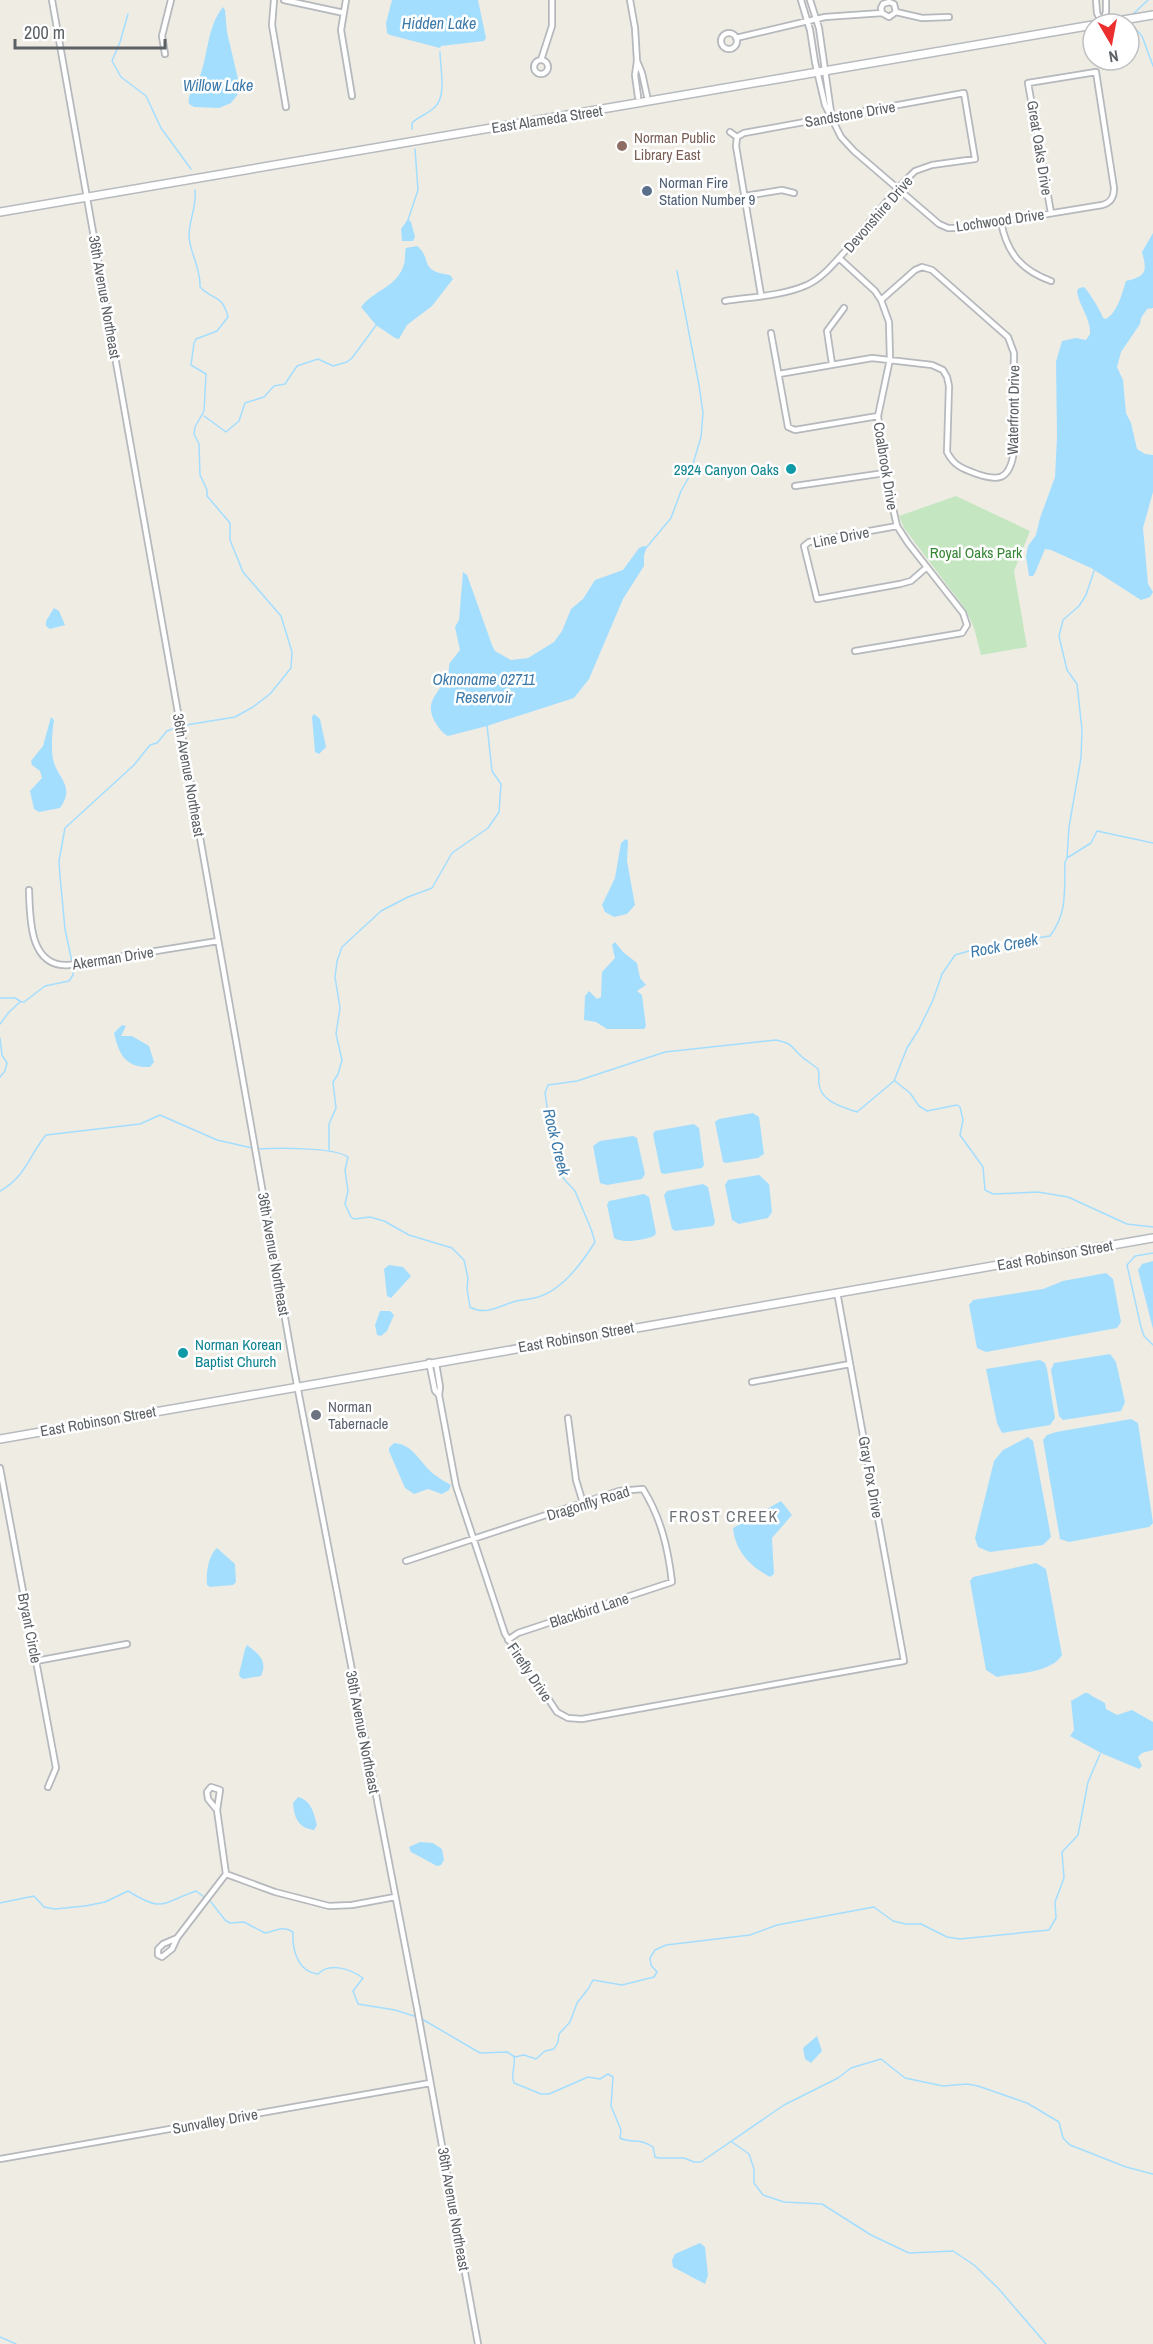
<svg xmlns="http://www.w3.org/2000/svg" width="1153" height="2344" font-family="'Archivo Narrow',sans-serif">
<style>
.green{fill:#c4e7c1}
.water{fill:#a4deff}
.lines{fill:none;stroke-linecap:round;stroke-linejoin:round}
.stream{stroke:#a4deff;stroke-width:1.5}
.street-casing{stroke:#b5b8bc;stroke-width:8}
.secondary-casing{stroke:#b6babf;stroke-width:10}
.street{stroke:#fff;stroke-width:4.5}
.secondary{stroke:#fff;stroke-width:7}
.education-dot{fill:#8d6e63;stroke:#fff;stroke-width:2}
.service-dot{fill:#5c6f8a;stroke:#fff;stroke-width:2}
.culture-dot{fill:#0f9aa8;stroke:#fff;stroke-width:2}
.worship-dot{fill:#6b7280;stroke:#fff;stroke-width:2}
.labels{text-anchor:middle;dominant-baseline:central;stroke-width:5;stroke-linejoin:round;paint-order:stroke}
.street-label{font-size:15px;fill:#5c6165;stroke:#fff}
.education-label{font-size:15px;fill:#785e54;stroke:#fff;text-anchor:start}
.service-label{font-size:15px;fill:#4e5e75;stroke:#fff;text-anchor:start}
.culture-label{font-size:15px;fill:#0d838f;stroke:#fff;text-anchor:end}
.park-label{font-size:15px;fill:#368534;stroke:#fff}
.worship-label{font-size:15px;fill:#5b616d;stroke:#fff;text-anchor:start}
.water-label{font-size:16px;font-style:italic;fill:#3d7aaa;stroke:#fff}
.neighbourhood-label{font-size:16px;letter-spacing:1.5px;fill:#6d7377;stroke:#fff}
</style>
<rect width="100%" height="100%" fill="#efece4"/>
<path class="green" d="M956,496L1030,531L1014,571L1027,647L981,655L974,628L966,610L904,528L899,516Z"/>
<path class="water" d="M392,0H478L486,38L484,41L441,46L440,48L390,35L387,33L386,23Z
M223,7L225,10L227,32L238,79V94L231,103L219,108L194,107L189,104C187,93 195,88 199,79C208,57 207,26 223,7Z
M408,219L411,222L415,237L413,241H402L401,229Z
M1153,233V308L1147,309L1141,318L1140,324L1121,352L1117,367L1123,380L1126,413L1131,423L1137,449L1145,454L1153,455V492L1143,528L1148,584L1153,592L1150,597L1141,600L1091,568L1051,550L1045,549L1035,573L1033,576H1029L1026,557L1028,546L1036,535L1040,518L1055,477L1057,437L1056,362L1062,341L1076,338L1086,340L1090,334C1091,318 1079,307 1077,291L1079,288L1084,287C1088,290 1102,313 1103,318L1106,319C1118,312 1122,293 1126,281C1147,276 1147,271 1142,252Z
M417,246C433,259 418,271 450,275L453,279L432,306L407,325L399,339L395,338L376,325L361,307C373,291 396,287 403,267C406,261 404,254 406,248Z
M644,546L647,547L644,555V566L623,599L589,679L574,698L487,726L448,736C442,733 439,728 435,722C420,696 451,688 449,664L460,650L455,627L459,620L463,572L467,575L492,645L495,651L511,660L528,658L554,642L562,631L571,609L583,599L595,580L623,570L639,548Z
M54,608L59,611L65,625L50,629L46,626V621Z
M314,714L320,719L326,747L319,754L315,752L312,717Z
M51,717L54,720C52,733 51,747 53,759C57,779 76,785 60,808L39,812L34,809L30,791L42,778L40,771L32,765L31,761L43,746Z
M626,839L628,841L627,861L635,905L627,914L614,917L605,912L602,905L615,878L621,843Z
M615,942L623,952L637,963L640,978L646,985L637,991L642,995L646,1026L644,1029H607L596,1022L584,1020L585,996L589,991L597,999L601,997L602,972L615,958L612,945Z
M122,1025L126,1026L121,1036H132L149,1046L154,1062L150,1067C126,1068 119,1055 114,1033Z
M753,1113L759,1117L764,1154L758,1158L726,1163L723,1162L715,1122L719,1119Z
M694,1124L699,1128L704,1165L702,1168L664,1174L661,1173L653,1134L655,1131Z
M633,1136L637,1138L645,1174L642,1179L607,1185L600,1183L593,1146L600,1141Z
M759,1175L769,1184L772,1212L768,1218L739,1224L732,1220L725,1185L728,1180Z
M703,1184L708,1187L715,1222L713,1226L675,1231L672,1229L664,1195L667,1191Z
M644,1194L649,1197L656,1233L654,1236C643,1240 625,1244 614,1238L607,1205L609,1201Z
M1153,1261V1329L1138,1270L1142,1264Z
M389,1265L403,1267L411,1276L391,1298L387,1296L384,1269Z
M1106,1273L1113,1279L1121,1322L1117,1328L986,1352L977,1348L969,1305L973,1300L1043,1289L1063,1281Z
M380,1311H390L394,1315L387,1331L381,1336L377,1335L375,1325Z
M1110,1354L1116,1362L1125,1402L1121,1411L1063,1420L1059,1416L1051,1370L1054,1363Z
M1040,1360L1045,1363L1047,1369L1055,1418L1050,1425L1002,1433L997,1423L986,1369Z
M1131,1419L1138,1423L1153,1523L1149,1527L1069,1542L1060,1539L1043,1440L1047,1435L1056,1432Z
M1028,1437L1033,1441L1051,1537L1043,1545L990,1552L978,1547L975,1538L994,1461L1003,1450Z
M394,1443C414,1444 421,1465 435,1475C440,1479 446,1482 451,1485L449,1490L442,1494L428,1489L414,1494L405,1488L389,1451V1448Z
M781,1501L792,1515L772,1538L774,1574L770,1577C751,1567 735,1551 733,1528Z
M217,1548L235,1564L236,1582L233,1585L210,1587L207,1585C206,1573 208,1556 217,1548Z
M1036,1563L1046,1569L1062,1655C1051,1673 1017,1673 997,1677L986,1670L970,1581L973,1577Z
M247,1645C259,1654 268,1661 261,1676L243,1679L240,1677L239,1674L245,1649Z
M1085,1693H1088C1094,1698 1099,1699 1105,1703L1106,1709L1117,1715L1132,1710L1153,1722V1750L1142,1753L1138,1757L1142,1766L1139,1769L1101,1753L1070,1736L1074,1730L1071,1701Z
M298,1797C311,1800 314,1813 317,1825L314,1830C298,1828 294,1817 293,1803Z
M420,1842L433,1843L442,1849L444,1860L441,1865L437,1866L411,1852L409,1847Z
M817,2036L822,2051L811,2063L805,2059L803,2048Z
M700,2243L705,2247L708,2275L705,2284L673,2267L672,2260L675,2254Z"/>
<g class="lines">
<path class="stream" d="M128,14L120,42L112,61L121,77L146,96L161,128L191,169
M1131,16L1148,0
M1130,23L1142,36L1153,66
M412,129V123C419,116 428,114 435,107C447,96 440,67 440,52
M408,220L418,190L415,149
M204,416L226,432L239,421L245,403L264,397L274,386L285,384L297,366L318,359L333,366L347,362L352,358L377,324
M646,548L671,518L681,491L689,477L701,437L703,413L699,385L677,271
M1067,858L1091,843L1097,831L1153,843
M72,962L65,929L60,876L59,861L65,828L134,765L150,745L157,743L167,731L180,726L235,717L253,707L270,694L291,668L292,652L281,616L243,572L230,540V523L207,496V490L200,475L199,444L194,434L195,427L204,411L206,374L191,365L194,343L196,339L217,331L228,317C222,293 213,301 200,287C201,268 190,254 189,236C189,220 197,206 195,190
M0,998H15L20,1001
M0,1024L9,1012L20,1002H24L45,986L69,981L73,975V967
M0,1038L2,1055L7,1063L5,1071L0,1077
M895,1081L910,1093L919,1106L927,1111L957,1105L960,1107L963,1120L960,1135L983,1167L985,1190L993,1194L1038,1192L1068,1197L1127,1224L1153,1227
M257,1149C278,1148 333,1147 348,1157L345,1170L348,1191L345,1204L351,1217L354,1219L370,1217L384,1221L409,1235L452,1248L464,1260L468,1278L467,1289L470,1307C484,1315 496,1308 510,1303C519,1299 529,1300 538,1297C562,1290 582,1263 595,1242L591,1229L575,1191L563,1178L559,1148L551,1134L545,1093L548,1085L577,1081L665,1052L776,1040C794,1044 790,1046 801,1056C806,1061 813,1064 818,1069C820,1074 818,1079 819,1084C821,1102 843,1107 857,1112L894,1081L907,1048L919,1029L933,1000L942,974L955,955L990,945L1050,936C1068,912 1064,891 1065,862L1067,858L1069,827L1081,758L1082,730L1077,684L1067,670L1059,636L1063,620L1079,606L1086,595L1094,571
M329,1150V1124L336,1108L333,1082L338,1074L342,1060L336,1034L340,1008L335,977L337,961L342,947L381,911L408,897L432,888L452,853L488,828L499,812L501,784L492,771L487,725
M0,1191C26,1177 29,1155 46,1135L140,1124L160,1115L217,1140L252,1148
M1153,1253L1135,1256L1127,1265L1141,1327L1144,1336L1153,1345
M0,1903L34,1896L44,1907L55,1909L85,1906L105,1902L128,1891C163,1913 162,1903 196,1891L211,1902L225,1920L230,1923L244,1922L265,1933C276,1931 282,1925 293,1932C292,1950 298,1972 318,1974C330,1962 350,1969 363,1978L353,1991L358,2004L395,2010L417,2017
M422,2019L480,2053L507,2052L515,2057L524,2055L536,2059L545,2051L554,2049L558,2042L559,2034L570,2022L577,2003L588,1989L593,1980L622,1985L654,1977L657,1972L651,1965L650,1958L655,1950L666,1945L750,1935L777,1925L874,1907L893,1921L906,1924H921L947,1937L960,1939L1049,1930L1056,1918L1055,1902L1064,1878L1062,1852L1078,1835L1088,1782L1100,1754
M514,2057C516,2067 510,2073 514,2083L541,2094H549L588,2077L600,2079L608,2074L613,2077L611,2106L621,2130L620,2138C631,2144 639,2137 653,2147L655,2157L659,2158H684L694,2162H701L784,2105L838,2078L851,2068L881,2059L905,2078L943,2086L967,2084L978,2086L1027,2103L1059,2122L1063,2138L1070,2145L1126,2167L1153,2174
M732,2142L749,2154L754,2169V2183L763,2195L784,2202L822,2204L871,2235L909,2253L953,2251L974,2265L998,2288L1046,2344
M0,2337L16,2344"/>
<g class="street-casing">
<path id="street" d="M52,0L294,1369L417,2008L478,2344
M274,0L272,25L286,107
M284,0L344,13
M346,0L341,30L352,96
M630,0L635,28L637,61
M801,0L810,30L815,62L825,105L841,137L854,151L939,224L948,228H962L1102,205C1111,203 1114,197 1114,188L1096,72L1028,83L1051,213
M810,0L819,28L831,112
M1096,0L1097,13L1102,23
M896,12L922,18L949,17
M1102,23L1106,12V0
M721 41a8 8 0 1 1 16 0a8 8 0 1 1-16 0Z
M736,38L825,17L882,13L889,17L896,12L894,4L889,2L883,4L881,8L882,13
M165,54L162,36L171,0
M534 67a7 7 0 1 1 14 0a7 7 0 1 1-14 0Z
M541,60L552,26V0
M638,97L635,75L637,61L642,73L647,96
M730,132L737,137
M745,196L782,190L794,193
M1001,222C1007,253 1021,270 1051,281
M839,258L875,291L881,300L889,322L890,359L878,416L885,473L897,526L908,543L963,613L967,625L962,633L855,651
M725,301C751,297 782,296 807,285C824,277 835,262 848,248C870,222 891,194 915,171L932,165L975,159L964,93L744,133L737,137L736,146L761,295
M771,333L788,427L795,430L878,416
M832,364L827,331L844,308
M779,374L872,358L932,365L943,370L947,377L949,386L947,452C954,466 963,469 977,474C998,481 1008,480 1013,457L1014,353L1008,337L932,270L922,267L915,270L881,300
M795,486L885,473
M897,526L809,542L804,546L817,599L900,584L911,581L927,567
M29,890C30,918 29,968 69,965L218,941
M429,1362L435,1391L439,1395L456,1486L505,1634L557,1712L568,1718L582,1719L904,1661L837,1292
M436,1363L440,1387L439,1395
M752,1382L850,1364
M568,1418L576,1480L583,1503
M0,1468L56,1768L48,1787
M406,1561L619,1491L643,1489C661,1518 668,1548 672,1582L518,1633L508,1640
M36,1661L127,1644
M226,1874L275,1892L329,1906L352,1905L395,1897
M177,1938L163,1944L158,1949V1955L162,1957L172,1949L177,1938L226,1874L217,1810L220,1790L211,1787L207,1792L208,1799L217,1810
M0,2159L430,2083"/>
</g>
<g class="secondary-casing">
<path id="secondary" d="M1099,24L1153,15
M0,212L1093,25
M0,1439L1153,1238"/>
</g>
<use href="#street" class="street"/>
<use href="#secondary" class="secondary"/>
</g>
<circle class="education-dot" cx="622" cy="146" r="6"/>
<circle class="service-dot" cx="647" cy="191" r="6"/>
<g class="culture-dot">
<circle cx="791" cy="469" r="6"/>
<circle cx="183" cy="1353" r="6"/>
</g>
<circle class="worship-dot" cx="316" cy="1415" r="6"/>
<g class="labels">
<g class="street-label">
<text transform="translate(850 114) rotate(-10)">Sandstone Drive</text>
<text transform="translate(547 119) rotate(-9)">East Alameda Street</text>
<text transform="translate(1040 148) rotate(81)">Great Oaks Drive</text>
<text transform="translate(878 214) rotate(-49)">Devonshire Drive</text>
<text transform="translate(1000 220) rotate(-8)">Lochwood Drive</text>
<text transform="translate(105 297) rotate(80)">36th Avenue Northeast</text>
<text transform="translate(1013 410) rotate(-89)">Waterfront Drive</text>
<text transform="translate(886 466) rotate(81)">Coalbrook Drive</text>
<text transform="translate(841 537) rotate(-11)">Line Drive</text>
<text transform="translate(189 775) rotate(80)">36th Avenue Northeast</text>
<text transform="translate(113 958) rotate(-9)">Akerman Drive</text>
<text transform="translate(274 1254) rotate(80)">36th Avenue Northeast</text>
<text transform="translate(1055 1255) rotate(-10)">East Robinson Street</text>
<text transform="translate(576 1337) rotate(-10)">East Robinson Street</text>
<text transform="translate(98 1421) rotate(-10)">East Robinson Street</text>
<text transform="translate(871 1477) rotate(80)">Gray Fox Drive</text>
<text transform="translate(588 1503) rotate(-17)">Dragonfly Road</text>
<text transform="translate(589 1610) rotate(-18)">Blackbird Lane</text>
<text transform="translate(30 1628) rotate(79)">Bryant Circle</text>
<text transform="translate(530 1672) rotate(56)">Firefly Drive</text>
<text transform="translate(363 1732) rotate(79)">36th Avenue Northeast</text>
<text transform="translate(215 2121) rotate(-10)">Sunvalley Drive</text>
<text transform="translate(454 2209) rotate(80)">36th Avenue Northeast</text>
</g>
<g class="education-label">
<text x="634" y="137">Norman Public<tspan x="634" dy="17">Library East</tspan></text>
</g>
<g class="service-label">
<text x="659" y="182">Norman Fire<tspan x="659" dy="17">Station Number 9</tspan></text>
</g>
<g class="culture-label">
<text x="779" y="469">2924 Canyon Oaks</text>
<text x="195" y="1344" text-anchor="start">Norman Korean<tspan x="195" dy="17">Baptist Church</tspan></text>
</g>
<g class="park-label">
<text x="976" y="552">Royal Oaks Park</text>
</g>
<g class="worship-label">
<text x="328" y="1406">Norman<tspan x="328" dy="17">Tabernacle</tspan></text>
</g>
<g class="water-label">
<text x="439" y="23">Hidden Lake</text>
<text x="218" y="85">Willow Lake</text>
<text x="484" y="679">Oknoname 02711<tspan x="484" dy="18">Reservoir</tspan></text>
<text transform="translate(1004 945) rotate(-11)">Rock Creek</text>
<text transform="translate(557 1142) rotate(76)">Rock Creek</text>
</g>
<g class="neighbourhood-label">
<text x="724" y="1516">FROST CREEK</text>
</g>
</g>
<g transform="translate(1111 42) rotate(170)"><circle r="28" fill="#ffffff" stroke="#bec0c1" stroke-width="1.5"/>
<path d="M0-4.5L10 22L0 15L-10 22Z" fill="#eb2f2e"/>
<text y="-9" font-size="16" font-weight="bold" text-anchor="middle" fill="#5c6165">N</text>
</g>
<path d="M15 39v9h150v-9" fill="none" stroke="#5c6165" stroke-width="3"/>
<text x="24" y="39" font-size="18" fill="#5c6165" stroke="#ffffff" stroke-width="4.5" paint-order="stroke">200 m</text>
</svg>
